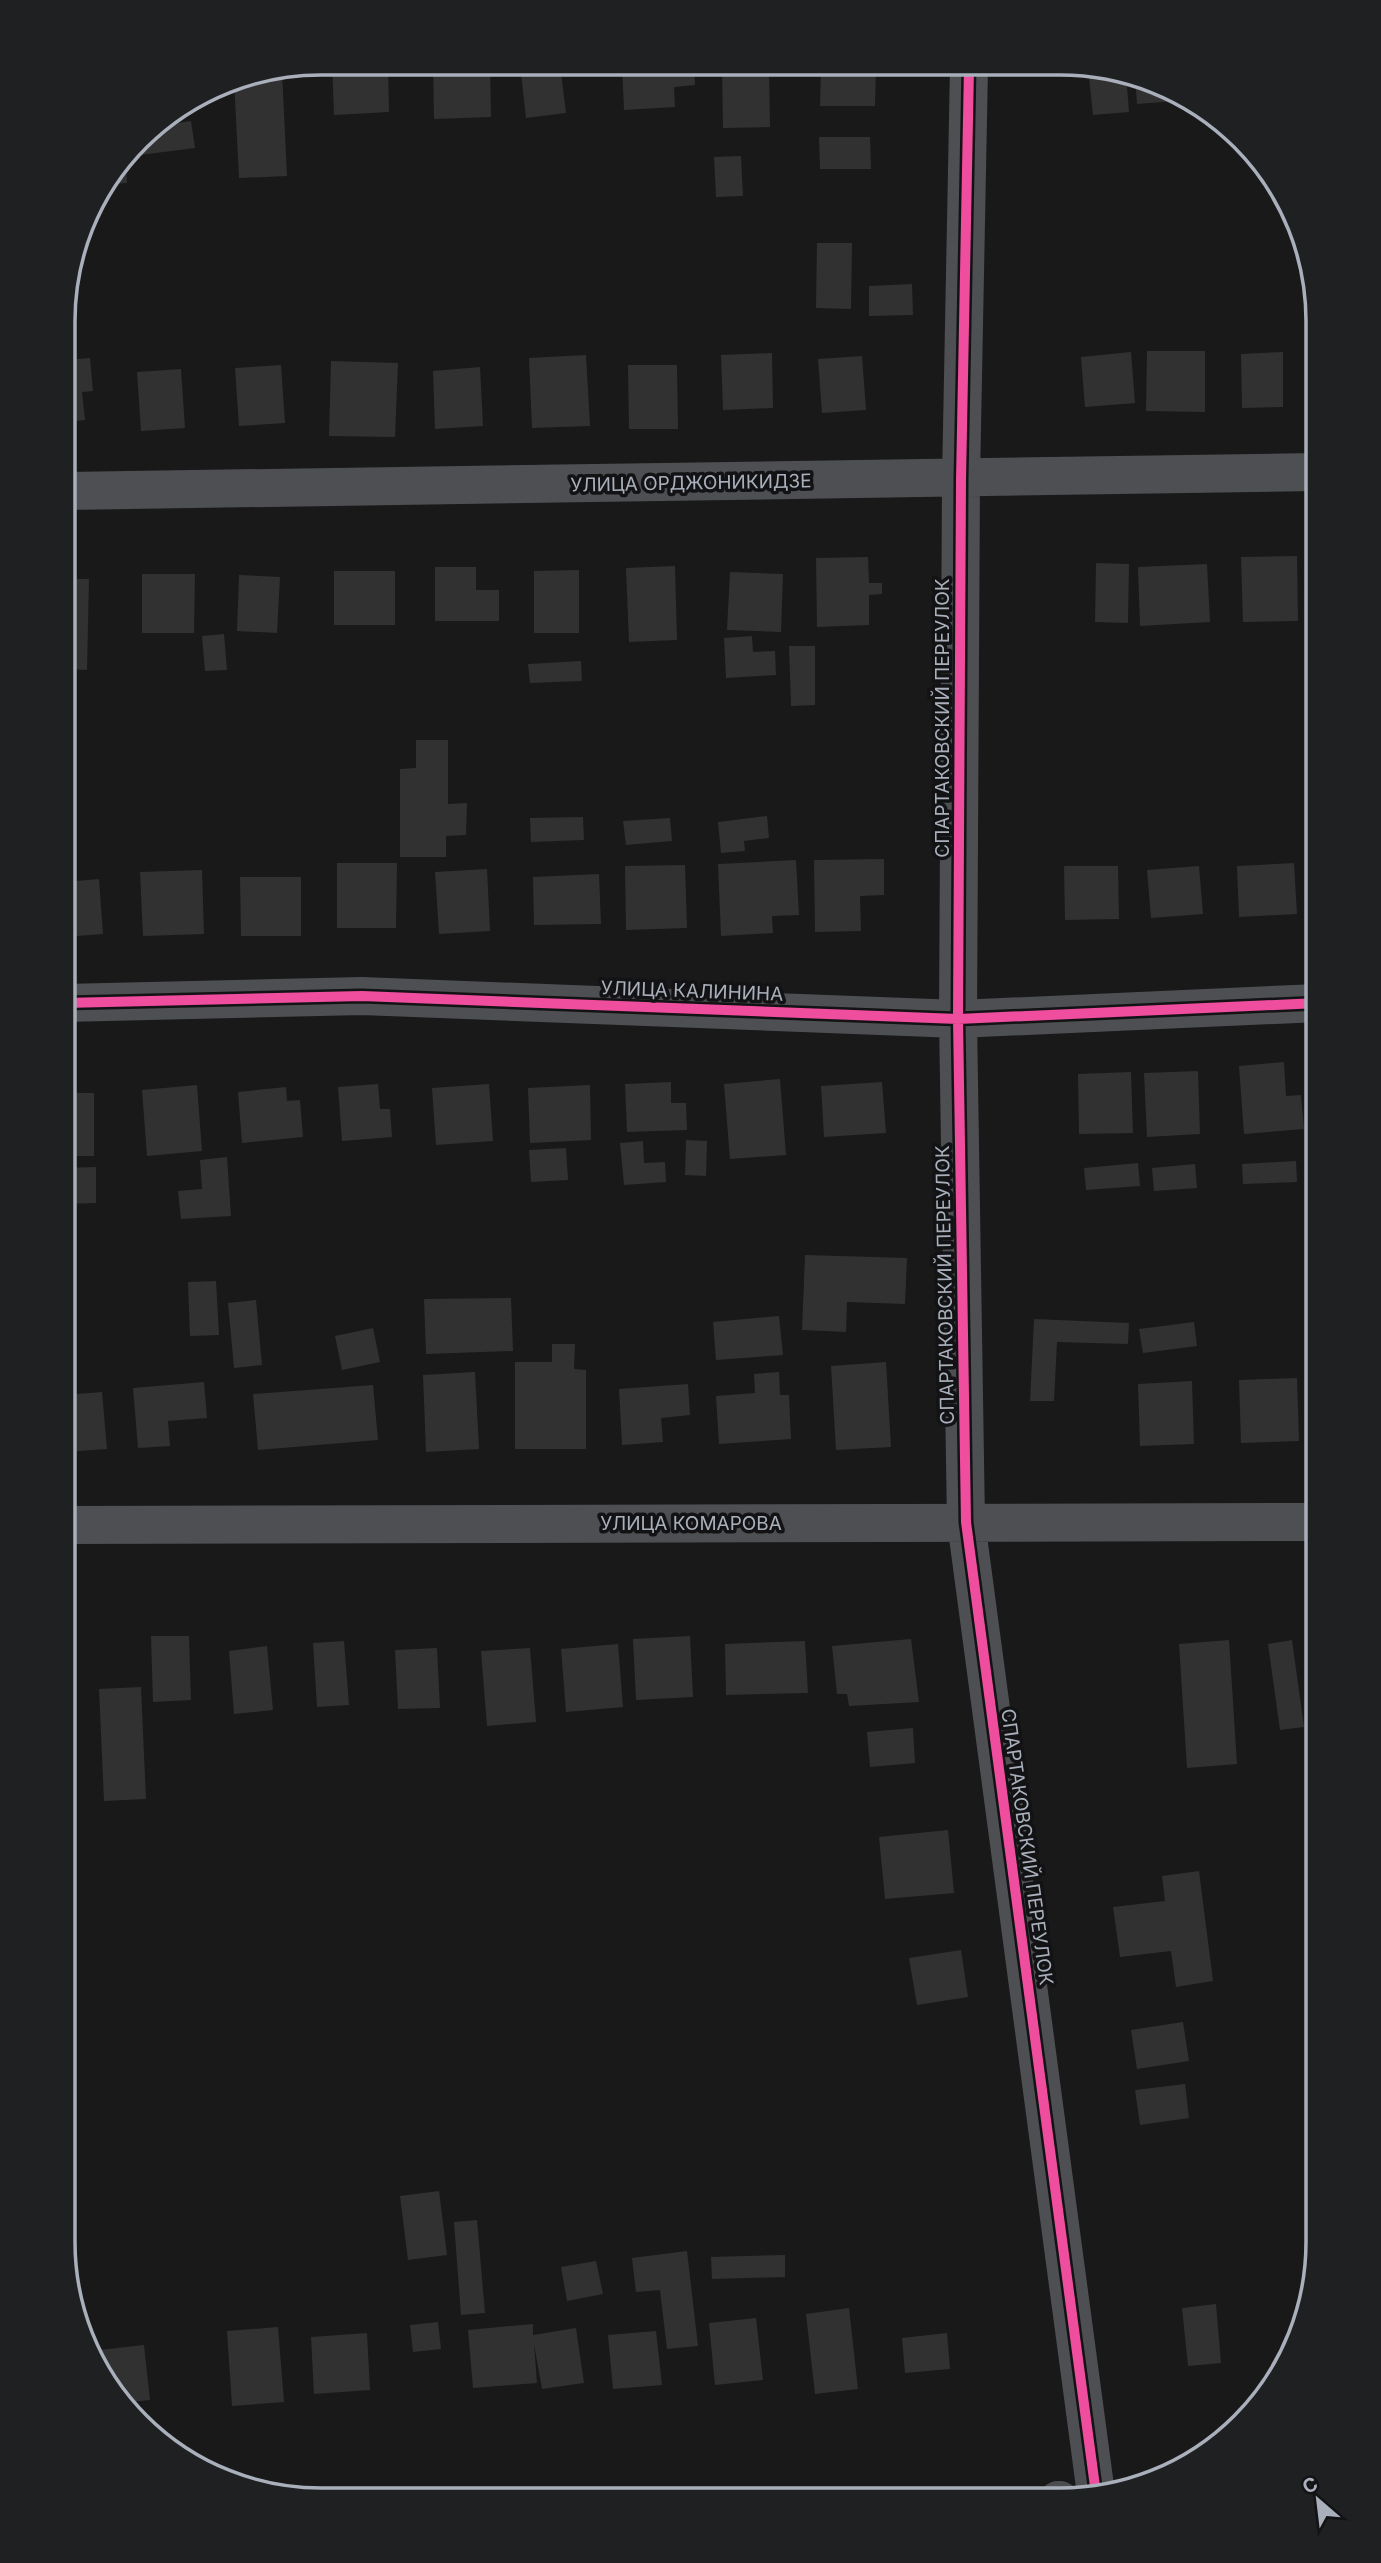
<svg xmlns="http://www.w3.org/2000/svg" width="1381" height="2563" font-family="Inter,sans-serif">
<style>
.building{fill:#313131}
.lines{fill:none;stroke-linecap:round;stroke-linejoin:round}
.street{stroke:#4d4f52;stroke-width:38}
.secondary{stroke:#4c4d51;stroke-width:38}
.cycleway-casing{stroke:#131315;stroke-width:15}
.cycleway{stroke:#ef4d9e;stroke-width:10}
.labels{text-anchor:middle;dominant-baseline:central;stroke-width:7;stroke-linejoin:round;paint-order:stroke}
.street-label{font-size:19px;fill:#a9b0bb;stroke:#131315}
.rim{fill:none;stroke:#a9b0bb;stroke-width:3.5}
</style>
<rect width="100%" height="100%" fill="#191919"/>
<path class="building" d="M332,63H388L389,112L334,115Z
M433,64H490L491,117L434,119Z
M520,64H560L566,113L526,118Z
M622,65H694L695,85L674,87L675,107L624,110Z
M722,65L769,66L770,127L723,128Z
M821,66H876L875,106H820Z
M1088,68H1110L1126,73L1129,112L1093,115Z
M282,71L287,176L239,178L234,80Z
M1135,76L1174,89L1189,100L1137,104Z
M191,121L195,148L140,155L139,143L151,127Z
M819,137H870L871,169H820Z
M741,156L743,196L716,197L714,157Z
M126,160L127,183L107,184L111,179Z
M817,243H852L851,309L816,308Z
M912,284L913,315L869,316V286Z
M1147,351H1205V412L1146,411Z
M1131,352L1135,403L1085,407L1081,357Z
M1283,352V407L1242,408L1241,354Z
M772,353L773,408L723,410L721,355Z
M586,355L590,426L532,428L529,358Z
M862,356L866,410L822,413L818,359Z
M90,358L93,391L82,392L85,420L65,422V360Z
M331,361L398,363L395,437L329,436Z
M281,365L285,423L239,426L235,368Z
M628,365H677L678,429H629Z
M480,367L483,426L435,429L433,371Z
M181,369L185,428L141,431L137,372Z
M1297,556L1298,621L1243,622L1241,557Z
M868,557L869,583H882V594L869,595V625L817,627L816,558Z
M1096,563L1129,564L1128,623L1095,622Z
M1207,564L1210,622L1140,626L1138,567Z
M675,566L677,640L629,642L626,568Z
M435,567H476V590H499V621H435Z
M579,570V633H534V571Z
M334,571H395V625H334Z
M730,572L783,574L781,632L727,630Z
M142,574H195L194,633H142Z
M239,575L280,577L277,633L237,631Z
M65,579H89L87,670L65,669Z
M224,634L227,670L205,671L202,636Z
M752,636L753,652L775,651L776,675L726,678L724,638Z
M789,646H815V705L791,706Z
M581,661L582,681L530,683L528,664Z
M416,740H448V804L467,803L466,835L446,836V857H400V769L416,768Z
M767,816L769,838L744,841L745,851L721,853L718,822Z
M583,817L584,840L531,842L530,818Z
M670,818L672,841L626,845L623,821Z
M884,859V895L860,896L861,931L815,932L814,860Z
M796,860L799,915L772,916L773,933L721,936L718,864Z
M337,863H397L396,928H337Z
M1294,863L1297,914L1239,917L1237,866Z
M685,865L687,928L626,930L625,866Z
M1064,866H1118L1119,919L1065,920Z
M1199,866L1203,914L1151,918L1147,870Z
M487,869L490,931L439,934L435,872Z
M202,870L204,934L143,936L140,872Z
M599,874L601,924L534,925L533,877Z
M240,877H301V936H241Z
M99,879L103,934L64,937L65,882Z
M1284,1062L1286,1096L1301,1095L1304,1129L1244,1134L1239,1066Z
M1198,1071L1200,1134L1147,1137L1144,1073Z
M1131,1072L1133,1133L1079,1134L1078,1074Z
M780,1079L786,1155L730,1159L724,1084Z
M671,1082V1103H686L687,1130L627,1132L625,1084Z
M882,1082L886,1133L824,1137L821,1086Z
M378,1084L380,1109H390L392,1137L342,1141L338,1087Z
M489,1084L493,1141L436,1145L432,1088Z
M197,1085L202,1151L147,1156L142,1090Z
M590,1085L591,1140L530,1143L528,1088Z
M286,1087L287,1101L300,1100L303,1137L242,1143L238,1092Z
M64,1093H94V1156H64Z
M686,1140L707,1141L706,1176L685,1175Z
M643,1141L644,1163L665,1162L666,1182L624,1185L620,1143Z
M566,1148L568,1180L531,1182L529,1150Z
M227,1157L231,1216L181,1219L178,1191L202,1189L200,1160Z
M1296,1161L1297,1182L1243,1184L1242,1164Z
M1138,1163L1140,1186L1086,1190L1084,1168Z
M1195,1164L1197,1188L1154,1191L1152,1168Z
M96,1167V1203L64,1204V1168Z
M805,1255L907,1258L905,1304L847,1302L846,1332L802,1330Z
M216,1281L219,1335L190,1336L188,1282Z
M511,1298L513,1351L426,1354L424,1299Z
M256,1300L262,1365L234,1368L228,1303Z
M779,1316L783,1355L716,1360L713,1322Z
M1034,1319L1129,1323L1128,1344L1057,1342L1054,1401H1030Z
M1194,1322L1197,1346L1143,1353L1139,1329Z
M373,1328L380,1362L342,1370L335,1336Z
M552,1344H575L574,1369L586,1370V1449H515V1362H552Z
M886,1362L891,1447L836,1450L831,1366Z
M475,1372L479,1449L426,1452L423,1375Z
M779,1372L780,1395H789L791,1439L719,1444L716,1396L755,1393L754,1374Z
M1297,1378L1299,1441L1241,1443L1239,1380Z
M1192,1381L1194,1444L1140,1446L1138,1384Z
M204,1382L207,1418L168,1421L170,1446L138,1448L133,1388Z
M688,1384L690,1415L661,1418L663,1442L622,1445L619,1389Z
M373,1385L378,1440L258,1450L253,1394Z
M102,1392L107,1449L64,1452V1395Z
M151,1636H189L191,1700L153,1702Z
M690,1636L693,1697L636,1700L633,1639Z
M911,1639L919,1702L849,1706L847,1694H837L832,1646Z
M1229,1640L1237,1764L1187,1768L1179,1644Z
M1292,1640L1304,1727L1280,1730L1268,1644Z
M344,1641L349,1705L317,1707L313,1643Z
M805,1641L808,1693L726,1695L725,1644Z
M618,1644L623,1707L566,1712L561,1649Z
M267,1646L273,1710L234,1714L229,1651Z
M437,1648L440,1708L398,1709L395,1650Z
M530,1648L536,1722L487,1726L481,1651Z
M141,1687L146,1799L104,1801L99,1689Z
M913,1728L915,1763L870,1767L867,1732Z
M948,1830L954,1893L885,1899L879,1837Z
M1199,1871L1213,1981L1176,1987L1171,1951L1120,1957L1113,1907L1165,1901L1162,1876Z
M961,1950L968,1997L917,2005L909,1958Z
M1183,2022L1189,2061L1137,2069L1131,2030Z
M1185,2084L1189,2118L1140,2125L1135,2090Z
M439,2191L447,2255L408,2260L400,2196Z
M477,2220L485,2313L461,2315L454,2222Z
M687,2251L698,2346L667,2349L660,2290L636,2292L632,2258Z
M785,2255V2277L712,2279L711,2257Z
M596,2261L603,2294L567,2301L561,2267Z
M1216,2304L1221,2363L1188,2366L1182,2308Z
M849,2308L858,2389L815,2394L806,2314Z
M756,2318L763,2380L715,2385L709,2323Z
M438,2322L441,2349L413,2352L410,2325Z
M533,2324V2335L576,2328L584,2383L542,2389L534,2344L537,2383L473,2388L468,2330Z
M278,2327L284,2402L232,2406L227,2331Z
M656,2331L662,2385L613,2389L608,2335Z
M367,2333L370,2390L314,2394L311,2337Z
M947,2333L950,2369L905,2373L902,2338Z
M144,2345L150,2400L122,2403L107,2386L90,2351Z"/>
<g class="lines">
<path class="street" d="M969,67L961,480L958,1019L966,1522L1096,2494
M65,491L1318,472
M64,1003L362,996L958,1019L1318,1003
M64,1525L1318,1522"/>
<path class="secondary" d="M1058,2500H1060"/>
<g class="cycleway-casing">
<path id="cycleway" d="M969,67L961,480L958,1019L966,1522L1096,2494
M64,1003L362,996L958,1019L1318,1003"/>
</g>
<use href="#cycleway" class="cycleway"/>
</g>
<g class="labels">
<g class="street-label">
<text transform="translate(691 483) rotate(-1)">УЛИЦА ОРДЖОНИКИДЗЕ</text>
<text transform="translate(942 718) rotate(-90)">СПАРТАКОВСКИЙ ПЕРЕУЛОК</text>
<text transform="translate(692 991) rotate(2)">УЛИЦА КАЛИНИНА</text>
<text transform="translate(945 1285) rotate(-91)">СПАРТАКОВСКИЙ ПЕРЕУЛОК</text>
<text x="691" y="1523">УЛИЦА КОМАРОВА</text>
<text transform="translate(1027 1847) rotate(82)">СПАРТАКОВСКИЙ ПЕРЕУЛОК</text>
</g>
</g>
<path d="M0 0H1381V2563H0ZM321 75H1060A246 246 0 0 1 1306 321V2242A246 246 0 0 1 1060 2488H321A246 246 0 0 1 75 2242V321A246 246 0 0 1 321 75Z" fill="#1f2022" fill-rule="evenodd"/>
<path class="rim" d="M321 75H1060A246 246 0 0 1 1306 321V2242A246 246 0 0 1 1060 2488H321A246 246 0 0 1 75 2242V321A246 246 0 0 1 321 75Z"/>
<g transform="translate(1318 2500) rotate(332)" stroke="#131315" stroke-width="5" paint-order="stroke">
<path d="M0-5L12 26L0 18L-12 26Z" fill="#a9b0bb"/>
<text y="-10" font-size="19" font-weight="bold" text-anchor="middle" fill="#a9b0bb">С</text>
</g>
</svg>
